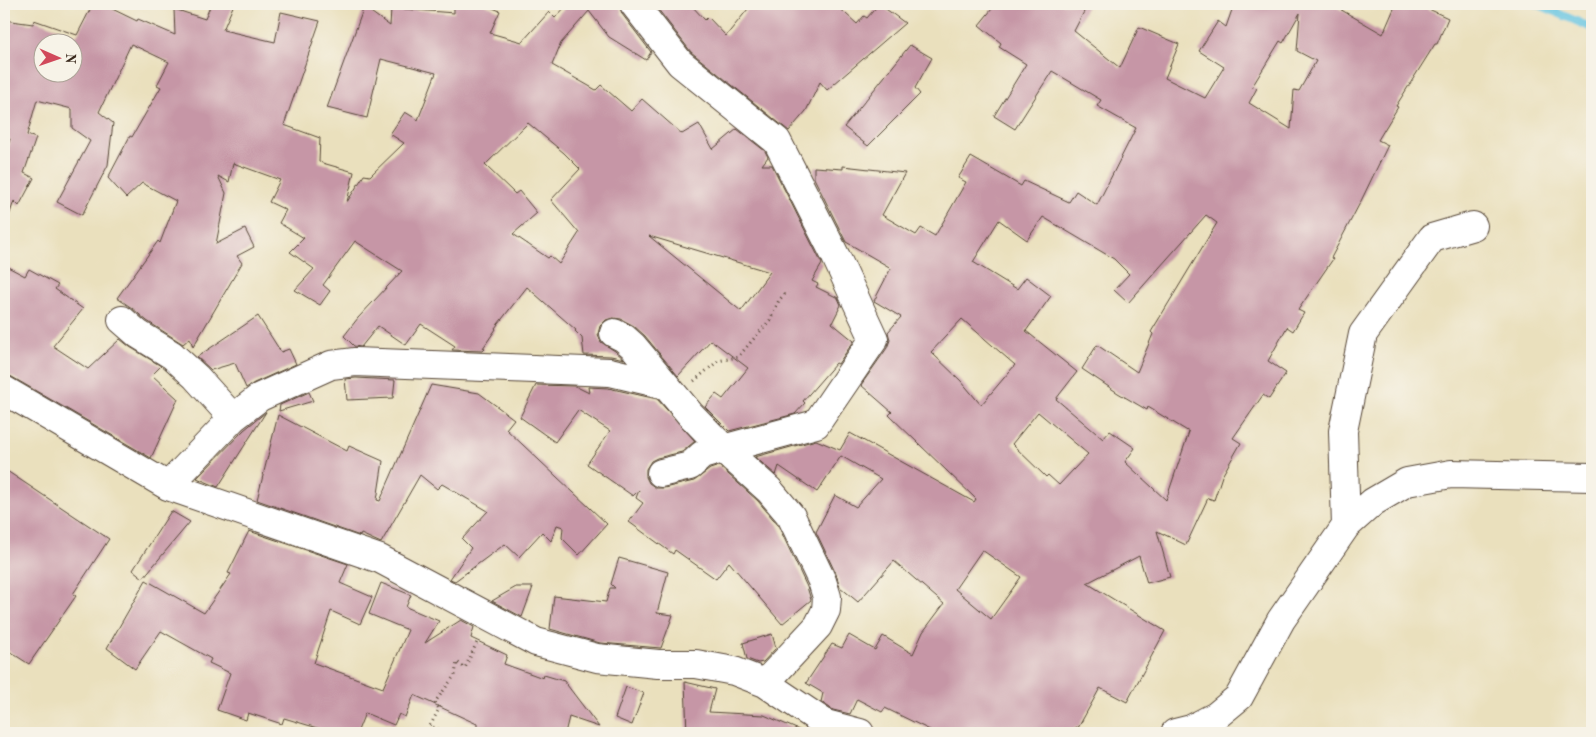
<svg xmlns="http://www.w3.org/2000/svg" width="1596" height="737" font-family="'Old Standard TT',serif">
<style>
.lines{fill:none;stroke-linecap:round;stroke-linejoin:round}
.stream{stroke:#63c4e1;stroke-width:8}
.building{fill:#c696a6;fill-rule:evenodd}
.minor-casing{stroke:#554536;stroke-width:30}
.path{stroke:#554536;stroke-width:3;stroke-dasharray:1 4;stroke-linecap:butt}
.minor{stroke:#fff;stroke-width:28}
</style>
<rect width="100%" height="100%" fill="#f7f3e8"/>
<filter id="ink" filterUnits="userSpaceOnUse"><feTurbulence type="fractalNoise" baseFrequency=".02" numOctaves="2"/><feDisplacementMap in="SourceGraphic" scale="10" xChannelSelector="R" yChannelSelector="G"/><feConvolveMatrix kernelMatrix="1 2 1 2 8 2 1 2 1" color-interpolation-filters="sRGB"/></filter>
<filter id="wash" filterUnits="userSpaceOnUse"><feTurbulence type="fractalNoise" baseFrequency=".0096" numOctaves="4" result="noise"/><feDisplacementMap in="SourceGraphic" scale="20" xChannelSelector="R" yChannelSelector="G"/><feGaussianBlur stdDeviation="1.12" result="paint"/><feColorMatrix in="noise" values="0 0 0 0 0 0 0 0 0 0 0 0 0 0 0 0 0 1.4 0 .05"/><feComposite in="paint" operator="in"/></filter>
<g filter="url(#wash)">
<rect width="100%" height="100%" fill="#eae0bd"/>
<g class="lines">
<path class="stream" d="M1537,4L1592,28"/>
</g>
<g id="blocks">
<path class="building" d="M93,4H102L137,21L138,19L175,35L174,9L205,19L211,4H234L223,30L275,42L281,12L320,21L284,125L320,138L319,162L354,172L347,202L364,175L370,176L404,143L390,134L405,112L418,120L436,73L381,59L367,118L327,108L364,7L390,26L391,8L454,13V4H483L500,11L490,33L522,42L549,12L555,18L568,4H619L622,14L651,52L646,60L609,37L589,11L561,43L552,65L596,90L601,85L631,111L642,99L682,134L699,124L713,149L737,129L765,151L768,157L762,165H772L822,264L812,281L818,284L816,287L838,298L841,305L832,323L854,341L838,364L836,363L803,401L805,403L795,414L729,431L705,407L716,394L723,399L748,368L711,340L678,376L645,336L634,326L621,319L613,318L606,320L600,326L598,334L601,342L615,351L624,359L611,356L584,355L582,338L575,331L576,330L527,287L495,328L496,329L483,348L485,349L483,351L452,350L455,346L421,324L406,345L378,326L361,347L354,346L344,336L358,318L402,271L355,241L323,285L330,291L320,305L295,290L314,269L290,252L304,238L279,223L286,210L269,202L280,180L233,163L229,182L218,176L226,193L216,244L245,229L254,247L237,256L242,263L193,347L190,338L183,344L147,321L132,308L117,298L158,241L160,243L176,201L142,183L126,198L108,178L130,136L132,137L161,87L157,85L169,62L131,44L99,112L113,123L108,165L82,215L57,202L90,141L72,128V109L37,100L27,135L36,138L24,173L34,178L19,206L14,201L7,222L4,221V157L10,139L4,137V20L33,24L34,20L77,35ZM42,42H72V72H42ZM528,123L564,153L580,169L551,200L579,233L559,264L550,256L548,258L513,234L537,213L519,191L515,194L485,165ZM649,236L770,272L741,311Z
M654,4H690L705,20L708,17L726,36L752,4H835L857,24L864,16L867,18L879,4L905,23L827,90L820,82L806,111L789,131L691,52Z
M996,4H1088L1074,31L1120,68L1139,27L1179,44L1165,78L1205,98L1224,67L1199,51L1218,21L1226,27L1234,4H1331L1383,34L1396,4H1418L1448,18L1437,44H1435L1396,106L1398,107L1378,140L1388,145L1361,201L1331,258L1333,259L1298,310L1304,313L1293,331L1287,327L1268,361L1286,373L1269,399L1263,395L1233,438L1241,443L1222,476L1214,500L1208,498L1186,545L1157,531L1170,577L1147,583L1139,556L1087,583L1165,631L1127,702L1100,688L1078,728L1076,727L1071,733H936L885,708L882,712L857,699L850,714L833,710L821,702L823,693L806,683L832,644L842,648L849,635L875,650L883,636L913,654L923,632L944,604L894,561L858,602L840,587L836,574L816,532L835,495L856,507L881,479L841,456L817,492L779,466L776,475L755,457L816,440L840,450L850,433L974,502L976,499L889,415L892,412L861,385L887,348L890,340L888,332L901,317L874,301L891,268L846,242L814,178V167L843,169V166L905,173L882,215L916,235L921,228L935,236L966,182L958,178L971,157L1021,186L1024,181L1069,202L1076,191L1097,205L1136,128L1097,106L1101,100L1052,71L1015,129L994,116L1026,64L999,47L1001,43L979,25ZM1300,13L1297,51L1316,61L1299,91L1294,90L1291,129L1249,103L1257,88L1252,87L1280,41L1283,43ZM1206,215L1217,223L1151,332L1153,334L1137,372L1097,345L1082,369L1118,393L1147,410L1148,407L1189,432L1166,500L1125,462L1135,448L1110,431L1103,439L1056,399L1077,372L1026,331L1051,296L1026,277L1017,289L973,262L999,220L1027,240L1043,217L1114,259L1129,274L1114,290L1128,303ZM962,319L1015,365L981,405L961,381L931,352ZM1038,412L1088,454L1059,485L1048,475L1046,477L1012,444ZM982,550L1021,577L991,619L955,589Z
M910,45L932,58L915,88L920,94L868,146L844,127Z
M4,265L25,276L29,269L58,285L55,289L83,309L53,346L88,369L120,339L130,347L161,366L152,375L178,399L151,458L12,377L4,374Z
M258,316L281,352L289,349L296,364L254,383L246,388L235,363L211,370L197,357Z
M356,378L395,380L393,398L347,400L345,379Z
M431,385L479,393L514,419L506,429L607,524L579,555L562,538L563,527L557,525L551,541L542,532L519,557L505,544L455,581L450,579L471,548L462,539L488,511L442,484L437,489L420,475L381,543L361,534L360,536L257,500L278,415L347,451L349,446L383,461L377,500L380,501Z
M536,385L575,386L589,393L588,387L608,388L657,399L695,441L682,452L657,458L651,461L646,469V477L649,483L656,488H664L694,481L710,469L719,466L758,501L778,525L807,587L811,600L782,624L729,562L716,579L675,550L673,554L629,522L643,503L636,498L639,490L633,496L587,464L610,431L578,410L555,442L520,417Z
M309,392L313,401L279,411L280,405Z
M266,412L218,487L197,478L244,430Z
M4,469L109,539L73,594L76,596L29,664L4,648Z
M171,511L190,522L143,578L133,570Z
M249,531L348,564L340,583L372,597L360,624L331,611L314,663L383,688L408,630L369,614L381,583L411,595L406,607L439,621L425,643L461,620L474,627L471,638L507,655L504,664L543,678L544,675L564,681L599,727L569,717L565,733H477V724L414,695L405,717L399,714L394,725L365,713L357,733H334L284,718L282,724L248,713L246,720L217,710L230,673L209,663L211,659L161,631L135,669L107,648L146,580L204,613L231,574L228,573Z
M619,558L668,572L657,613L673,615L661,648L600,643L550,629L554,596L606,602L610,588H615L611,584Z
M516,587H533L522,617L492,601Z
M772,634L776,648L763,662L758,663L747,659L743,643Z
M685,682L715,689L709,712L764,715L806,733H687Z
M626,687L644,693L632,725L615,718Z"/>
</g>
</g>
<g filter="url(#ink)">
<use href="#blocks" fill-opacity="0" stroke="#554536" stroke-width="1"/>
<g class="lines">
<g class="minor-casing">
<path id="minor" d="M634,4L680,63L777,141L836,257L874,339L816,424L723,449L702,455L690,466L661,473
M122,320L138,334L172,355L196,377L233,418
M614,333L624,338L633,346L690,414L731,456L769,490L791,516L822,581L827,597L826,610L818,626L765,683
M4,390L168,486L380,559L536,642L597,658L658,664H696L734,671L765,683L826,724L860,733
M168,486L233,418L260,397L331,365L355,362L610,372L665,385
M1346,526L1343,431L1363,334L1432,238L1473,226
M1175,733L1191,729L1216,716L1239,697L1281,620L1346,526L1373,502L1407,482L1451,474L1592,477"/>
</g>
<path class="path" d="M694,381L718,361L738,357L770,320L779,300L786,293
M448,733L430,726L439,709L435,702L455,675L457,662L465,668L478,640"/>
<use href="#minor" class="minor"/>
</g>
</g>
<rect width="1596" height="737" fill="none" stroke="#f7f3e8" stroke-width="20"/>
<g transform="translate(58 58) rotate(92)"><circle r="24" fill="#f7f3e8" stroke="#aca397"/>
<path d="M0-4L9 19L0 12L-9 19Z" fill="#d1495b"/>
<text y="-8" font-size="14" font-weight="bold" text-anchor="middle" fill="#3b2a1e">N</text>
</g>
</svg>
